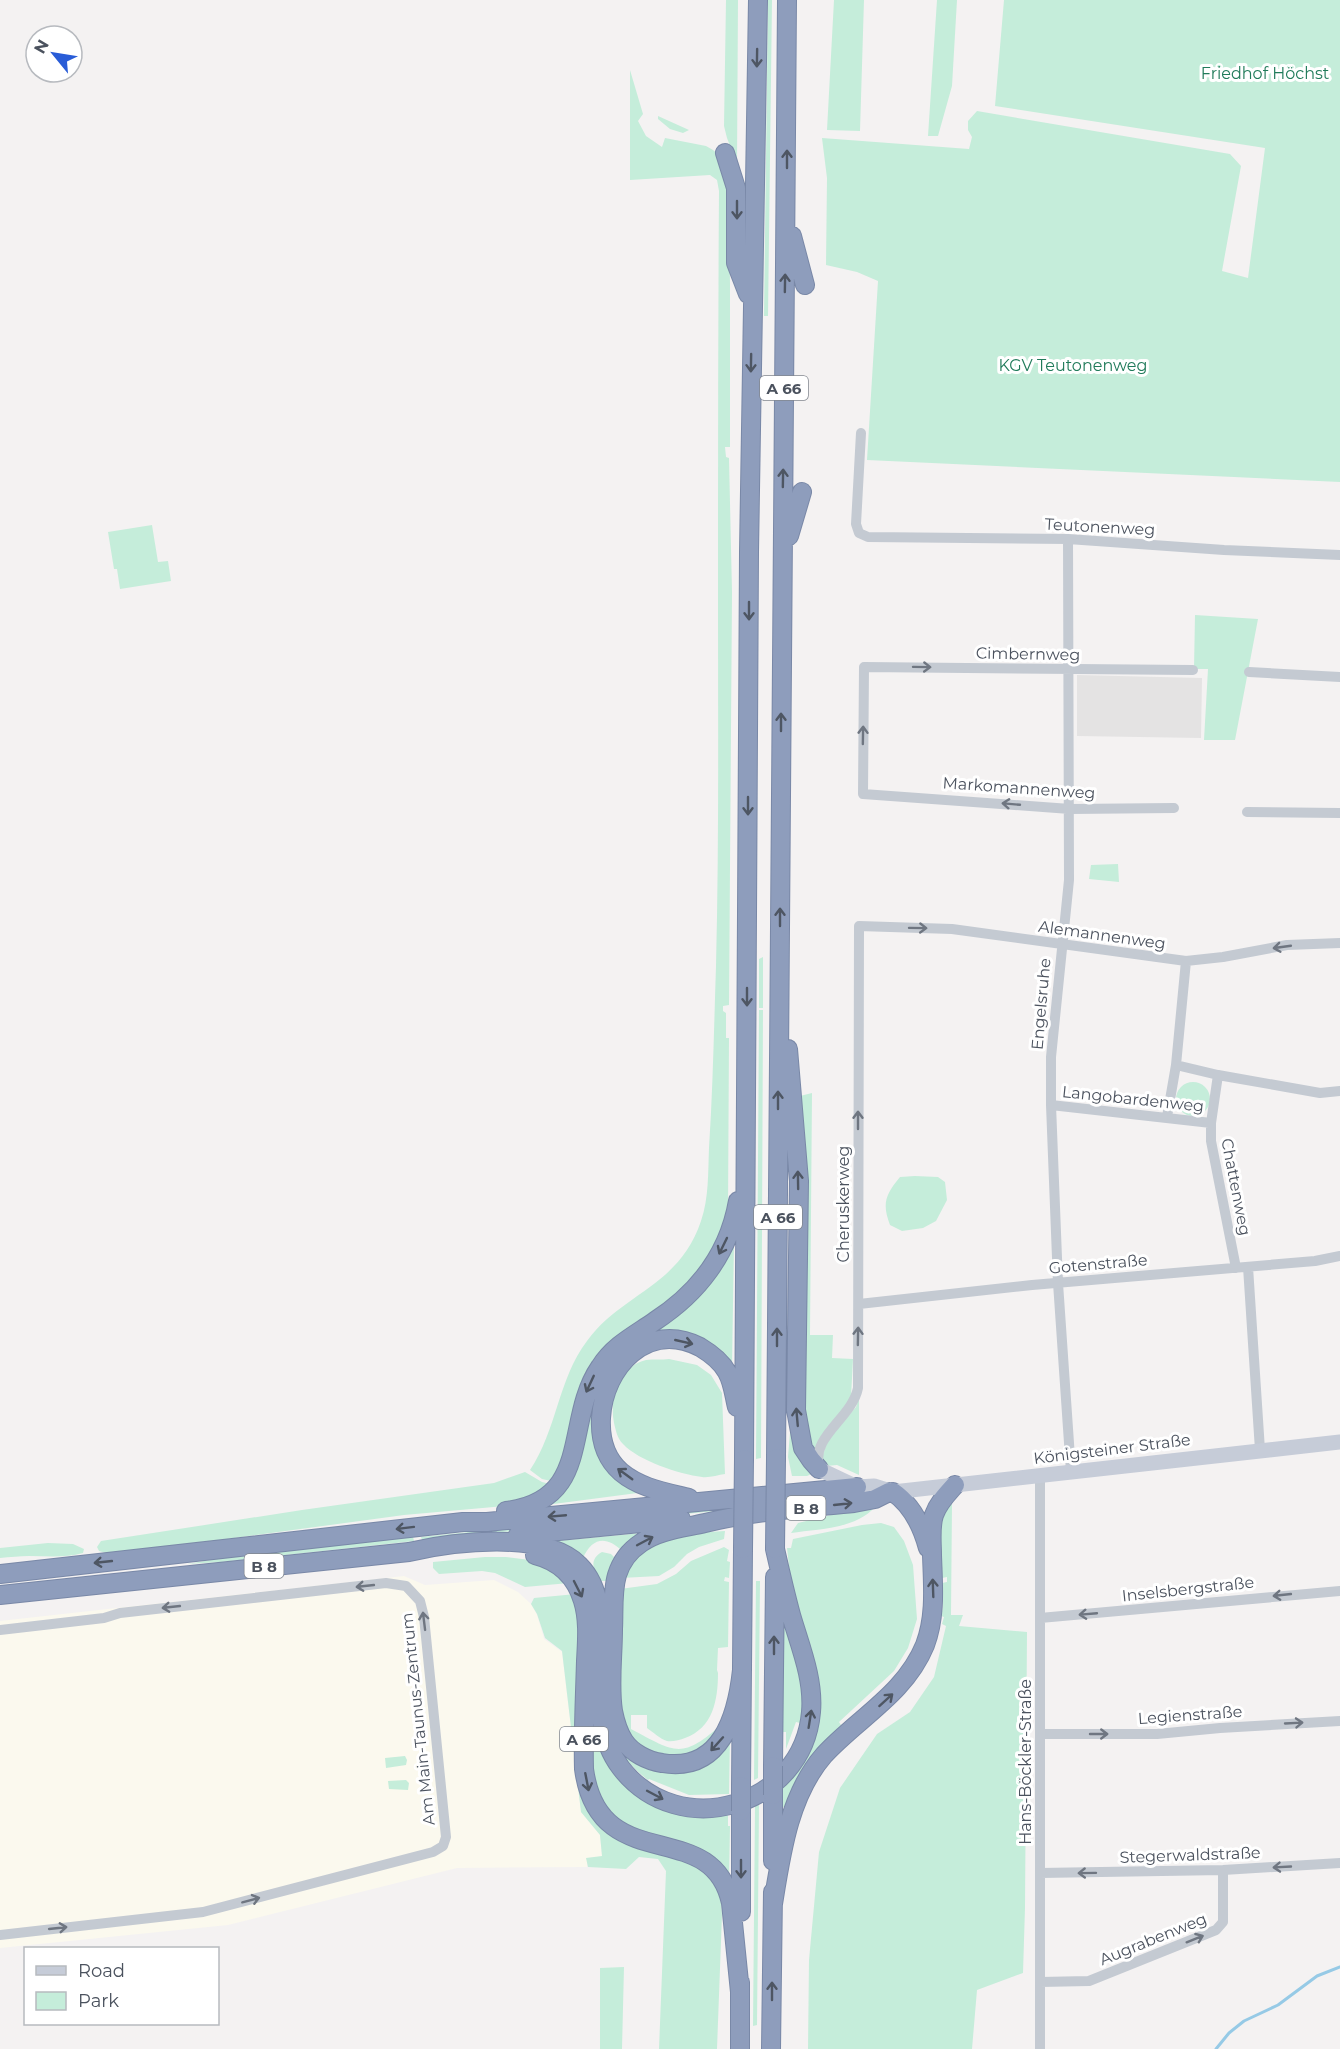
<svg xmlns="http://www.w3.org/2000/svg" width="1340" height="2049" font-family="Montserrat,sans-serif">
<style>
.commercial{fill:#fbf9ee}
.education{fill:#e4e3e3}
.green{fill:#c5edda}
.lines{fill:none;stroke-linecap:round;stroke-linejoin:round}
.stream{stroke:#96cae6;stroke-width:3}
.highway-casing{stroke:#7988a7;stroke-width:20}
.street{stroke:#c4cad2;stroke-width:10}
.secondary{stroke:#c6ccd8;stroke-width:15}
.highway{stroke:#8e9dbc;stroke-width:18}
.highway-bridge-casing{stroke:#7988a7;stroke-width:20;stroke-linecap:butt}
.highway-bridge{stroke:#8e9dbc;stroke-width:18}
.oneway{stroke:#4e5663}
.oneway2{stroke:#6f7681}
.labels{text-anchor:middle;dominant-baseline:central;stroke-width:6;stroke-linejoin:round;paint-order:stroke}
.shield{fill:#fff;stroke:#81868e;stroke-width:1.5}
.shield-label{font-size:15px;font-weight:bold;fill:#4b525e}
.park-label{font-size:16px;fill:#207b5a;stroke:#fff}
.street-label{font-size:16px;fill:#4b525e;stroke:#fff}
</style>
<rect width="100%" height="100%" fill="#f4f2f2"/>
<path class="commercial" d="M404,1576L425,1585L494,1580L518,1592L531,1604L537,1615L544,1639L562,1652L581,1812L600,1835L602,1857L587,1858V1867L457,1868L228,1925L0,1948V1621Z"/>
<path class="education" d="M1077,675L1202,678L1201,738L1077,736Z"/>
<path class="green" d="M726,0H738L737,164L727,138L724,126Z
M768,0H772L768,316H764Z
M834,0H864L860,131L827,130Z
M937,0H957L952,86L938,136H928Z
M1004,0H1340V482L867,460L878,281L857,272L826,265L827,178L822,138L969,149L972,137L968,130V121L977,111L1230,154L1241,166L1222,271L1248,278L1265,148L995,106Z
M630,70L643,114L638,121L646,136L662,147L665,138L706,146L713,150L719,155L725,180L729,198L730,284V447H725L726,457L729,458L732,592L729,1005L723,1006V1011L726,1013V1038H729L728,1210L724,1225L699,1274L582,1383L573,1411L561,1464L551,1481L542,1479L530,1470C557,1430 558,1379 587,1341C622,1293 679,1287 701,1221C709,1198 708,1172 709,1148C713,1087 714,1026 716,966C719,847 718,728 718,609C718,469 718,330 719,191L717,180L710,175L630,180Z
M658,116L689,130L683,133L670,129L658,119Z
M152,525L158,562L168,561L171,581L120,589L117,569H114L108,532Z
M1195,615L1258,619L1235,740H1204L1208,669H1194Z
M1118,864L1119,882L1089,879L1091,865Z
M763,957V1008H759V959Z
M759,1010H763L761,1458L756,1459Z
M1176 1099a17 17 0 1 1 34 0a17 17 0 1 1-34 0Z
M812,1093L810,1335H833L832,1358L853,1359L851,1397L813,1455L801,1419L800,1096Z
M915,1176L938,1177L945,1182L947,1200L936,1221L923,1228L902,1231L890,1225C882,1204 885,1195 900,1177Z
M732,1240L734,1241L732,1369C682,1306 612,1331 596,1406C592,1423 592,1444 602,1460C611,1475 631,1484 645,1492L546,1505C558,1493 572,1482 577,1465C588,1435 584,1400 603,1373C617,1352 634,1342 655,1328C693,1302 713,1283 732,1240Z
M669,1359L697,1365L711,1375L722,1393L725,1474C718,1475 709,1478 702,1477C679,1474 639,1461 623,1444C617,1438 616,1431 614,1423C609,1399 619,1366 646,1360C654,1359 662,1360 669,1359Z
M859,1398V1475L837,1465L826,1466L822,1458L828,1439L856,1407Z
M791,1420L814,1473L807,1476H792L788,1457Z
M525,1472L542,1482L550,1484L532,1498L505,1506L404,1515L227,1539L106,1553L99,1551L97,1547L101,1541L302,1510L494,1483Z
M952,1504L951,1615H963L959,1626L1027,1632L1025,1908L1023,1973L977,1990L972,2049H808L809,1960L819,1852L840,1788L877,1734L910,1712L934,1677L946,1626L942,1624L944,1617L941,1616L943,1607L942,1583L947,1582V1577L942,1578L936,1535L945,1506Z
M725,1505L726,1510L422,1540L421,1537Z
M875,1507C856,1529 817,1529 791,1533L798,1523L847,1511Z
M881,1523L894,1527L904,1541L913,1565L917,1619L908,1648L894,1671L839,1722L841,1725L812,1756L787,1807H783V1783L809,1746L787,1548H791L793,1539L862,1525Z
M725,1531L724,1539L699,1547L687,1554L674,1567L659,1576L621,1578L643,1547L693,1533Z
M642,1533L622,1551C606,1535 592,1538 583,1558L556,1544L557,1541Z
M411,1537H413L414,1541L221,1562L187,1564L222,1558Z
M48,1543L73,1544L84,1549L83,1553C65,1558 48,1556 29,1556C20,1556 10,1557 0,1558V1548Z
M724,1547L729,1550L727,1561L730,1562L729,1578L725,1577L724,1581L729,1582L728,1647L718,1648L717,1670L718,1673C718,1700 713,1728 685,1738C680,1740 672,1742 667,1741C660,1739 653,1732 647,1728V1715H631V1729C676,1753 682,1760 723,1723L711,1745L680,1759L638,1748L619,1722L620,1589L657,1584L676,1574L691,1561Z
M602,1552L611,1554L615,1558L610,1581H599C593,1570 589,1559 602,1552Z
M485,1557H506L538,1561L569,1583L525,1587L495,1573L482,1571L439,1574L433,1568V1562Z
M756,1581H760L758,1778L754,1780Z
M609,1589C608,1614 608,1638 608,1663C607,1711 607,1765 670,1770C696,1772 717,1756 730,1736L729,1794L689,1795L649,1779L648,1780C586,1732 609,1680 605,1613C605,1605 602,1598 600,1590Z
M590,1592L625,1779L725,1812L728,1816V1826H730L729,1879L629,1830L605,1809L592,1781Z
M576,1594L581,1610L585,1801L688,1859L720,1888L722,1915L717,2049H659L666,1871L658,1859L639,1857L626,1869L588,1867L586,1858L602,1856L600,1835L581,1812L562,1651L545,1638L537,1614L531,1604L534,1598Z
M783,1627H785L804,1677V1724L796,1722L786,1749V1732H783Z
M405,1756L407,1760L406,1765L386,1768L385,1758Z
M406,1780L409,1783L408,1790L389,1789L388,1781Z
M759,1803L757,2025L753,2026L755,1806Z
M624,1967L622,2049H600V1968Z"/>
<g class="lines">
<path class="stream" d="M1216,2049L1229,2033L1244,2021L1278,2005L1317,1976L1340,1967"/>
<g class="highway-casing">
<path id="highway" d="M725,153L736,188V263L748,294
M792,236L805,285
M789,536L802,492
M788,1049L799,1181L796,1410L803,1448L811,1460L819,1469
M776,1458L787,0
M744,1459L749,552L758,0
M893,1492C912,1505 922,1526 928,1548
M689,1498C665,1492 640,1488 621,1472C605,1458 600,1438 601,1418C604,1367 647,1320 700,1347C710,1353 721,1361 727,1372C733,1382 734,1395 737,1407
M506,1511C594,1500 563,1421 600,1367C614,1345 635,1335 655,1321C698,1293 729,1253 738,1201
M518,1535L681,1519
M535,1555C559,1561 576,1577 583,1601C589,1620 587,1642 586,1661C585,1697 583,1733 584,1769C599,1880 712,1814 731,1903L740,1992
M0,1574L463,1522H487L857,1487
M0,1595L409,1552C453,1542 544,1530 579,1565C626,1611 574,1707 621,1768C679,1843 803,1807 811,1712C814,1679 800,1646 791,1615C785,1593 780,1571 775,1549
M742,1670C737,1716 721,1773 662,1763C648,1761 632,1753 624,1741C618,1732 615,1721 613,1711C609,1685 613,1656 613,1629C614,1612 612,1592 617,1575C621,1562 629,1551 641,1543C659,1530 684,1528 705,1523C754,1511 804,1508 854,1503L875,1499L889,1492
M773,1766L775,1577
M741,1786L743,1549
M773,1861V1795
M773,1904C781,1854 789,1795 824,1755C858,1718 905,1694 925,1645C936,1616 933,1586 932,1555C932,1542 930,1527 934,1515C938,1503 947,1494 955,1485
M741,1912V1811
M740,2049V1982
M771,2049L773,1892"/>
</g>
<path class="street" d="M861,433L856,524L859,533L868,537L1068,539L1224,550L1340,555
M1068,539L1069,880L1051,1057V1105L1058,1283L1071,1472
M1249,672L1340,677
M1174,808L1070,809L863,794L864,667L1193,670
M1247,812L1340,813
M1176,1065L1218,1075L1320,1093L1340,1091
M1218,1075L1211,1123V1141L1236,1268
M1051,1105L1211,1123
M1167,1117L1176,1065L1186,961
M1248,1267L1260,1450
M859,1304L1032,1285L1315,1261L1340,1256
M819,1467C811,1436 852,1418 858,1388L859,926L952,929L1186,961L1223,957L1287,945L1340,943
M1040,1618L1340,1591
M0,1630L104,1618L120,1613L386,1583L406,1586L420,1601L424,1617L446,1837L443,1846L433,1852L203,1912L0,1935
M1041,1734H1157L1220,1728L1340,1721
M1040,1873L1223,1870L1340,1863
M1040,1982L1089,1981L1216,1930L1223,1922V1870
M1040,2049V1476"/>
<path class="secondary" d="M819,1469L857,1487L874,1486L893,1492L1340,1442"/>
<use href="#highway" class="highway"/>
<g class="highway-bridge-casing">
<path id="highway-bridge" d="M743,1549L744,1459
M775,1549L776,1458
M773,1795V1766
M741,1811V1786"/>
</g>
<use href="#highway-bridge" class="highway-bridge"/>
</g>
<defs><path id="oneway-shaft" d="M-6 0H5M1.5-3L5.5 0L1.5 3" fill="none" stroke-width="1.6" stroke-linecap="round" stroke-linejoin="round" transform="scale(1.5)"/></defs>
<g class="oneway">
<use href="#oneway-shaft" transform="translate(757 58) rotate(91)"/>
<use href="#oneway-shaft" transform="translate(787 159) rotate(-90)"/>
<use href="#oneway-shaft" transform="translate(737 210) rotate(90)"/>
<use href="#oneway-shaft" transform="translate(785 283) rotate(-89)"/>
<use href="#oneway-shaft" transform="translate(751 363) rotate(91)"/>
<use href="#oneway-shaft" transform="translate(783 478) rotate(-89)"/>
<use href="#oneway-shaft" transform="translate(749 611) rotate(90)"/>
<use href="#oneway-shaft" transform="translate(781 722) rotate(-90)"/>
<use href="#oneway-shaft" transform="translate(748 806) rotate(90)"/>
<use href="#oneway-shaft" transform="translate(780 917) rotate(-90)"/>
<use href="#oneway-shaft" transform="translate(747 997) rotate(90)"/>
<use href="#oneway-shaft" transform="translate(778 1100) rotate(-90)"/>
<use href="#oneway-shaft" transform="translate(798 1180) rotate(-91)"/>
<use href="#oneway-shaft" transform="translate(723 1246) rotate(116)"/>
<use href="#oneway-shaft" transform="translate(777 1337) rotate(-90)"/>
<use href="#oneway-shaft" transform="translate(684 1342) rotate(13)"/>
<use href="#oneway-shaft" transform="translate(590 1384) rotate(115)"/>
<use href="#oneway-shaft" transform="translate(797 1417) rotate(-95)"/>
<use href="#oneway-shaft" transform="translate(625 1474) rotate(-144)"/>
<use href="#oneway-shaft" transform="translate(843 1504) rotate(-6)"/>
<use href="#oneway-shaft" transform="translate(557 1516) rotate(175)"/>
<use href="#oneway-shaft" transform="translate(405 1528) rotate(173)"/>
<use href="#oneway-shaft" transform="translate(645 1541) rotate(-28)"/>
<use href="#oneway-shaft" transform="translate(103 1562) rotate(174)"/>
<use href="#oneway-shaft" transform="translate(933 1588) rotate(-92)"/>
<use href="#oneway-shaft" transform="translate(578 1589) rotate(63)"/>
<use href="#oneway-shaft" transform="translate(774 1645) rotate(-90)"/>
<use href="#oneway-shaft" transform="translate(886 1700) rotate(-42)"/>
<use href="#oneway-shaft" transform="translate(810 1719) rotate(-81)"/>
<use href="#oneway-shaft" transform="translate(717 1744) rotate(132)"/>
<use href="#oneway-shaft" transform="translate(587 1782) rotate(79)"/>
<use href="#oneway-shaft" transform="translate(655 1795) rotate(28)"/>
<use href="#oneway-shaft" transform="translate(741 1869) rotate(90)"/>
<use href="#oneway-shaft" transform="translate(772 1991) rotate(-90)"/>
</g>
<g class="oneway2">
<use href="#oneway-shaft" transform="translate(922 667) rotate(1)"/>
<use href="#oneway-shaft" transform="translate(863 735) rotate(-89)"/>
<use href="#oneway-shaft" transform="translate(1011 804) rotate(-175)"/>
<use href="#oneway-shaft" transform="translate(918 928) rotate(1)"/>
<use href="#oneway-shaft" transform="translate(1282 947) rotate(172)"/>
<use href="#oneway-shaft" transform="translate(858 1120) rotate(-90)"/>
<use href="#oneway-shaft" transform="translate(858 1336) rotate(-89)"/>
<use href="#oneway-shaft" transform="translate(365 1586) rotate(174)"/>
<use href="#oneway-shaft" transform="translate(1282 1595) rotate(174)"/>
<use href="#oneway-shaft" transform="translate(171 1607) rotate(174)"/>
<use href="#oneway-shaft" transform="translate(1088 1614) rotate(175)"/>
<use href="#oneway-shaft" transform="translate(424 1621) rotate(-97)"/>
<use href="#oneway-shaft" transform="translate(1294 1723) rotate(-3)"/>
<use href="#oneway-shaft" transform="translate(1099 1734)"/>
<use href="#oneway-shaft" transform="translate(1282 1867) rotate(177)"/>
<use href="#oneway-shaft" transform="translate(1087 1873) rotate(179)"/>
<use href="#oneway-shaft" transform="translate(251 1900) rotate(-15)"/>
<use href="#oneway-shaft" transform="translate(58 1928) rotate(-6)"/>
<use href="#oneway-shaft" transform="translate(1195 1939) rotate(-22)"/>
</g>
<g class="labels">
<g class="shield">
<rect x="760" y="376" width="48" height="24" rx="4.5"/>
<rect x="754" y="1205" width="48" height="24" rx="4.5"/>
<rect x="786.5" y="1496" width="39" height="24" rx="4.5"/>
<rect x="244.5" y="1554" width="39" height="24" rx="4.5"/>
<rect x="560" y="1727" width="48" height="24" rx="4.5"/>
</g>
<g class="shield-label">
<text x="784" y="388">A 66</text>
<text x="778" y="1217">A 66</text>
<text x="806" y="1508">B 8</text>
<text x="264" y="1566">B 8</text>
<text x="584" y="1739">A 66</text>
</g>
<g class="park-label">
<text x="1265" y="73">Friedhof Höchst</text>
<text x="1073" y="365">KGV Teutonenweg</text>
</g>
<g class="street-label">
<text transform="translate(1100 527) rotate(3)">Teutonenweg</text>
<text transform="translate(1028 654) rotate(1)">Cimbernweg</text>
<text transform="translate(1019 788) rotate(4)">Markomannenweg</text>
<text transform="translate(1102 935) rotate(8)">Alemannenweg</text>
<text transform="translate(1041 1004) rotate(-85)">Engelsruhe</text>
<text transform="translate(1133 1099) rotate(6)">Langobardenweg</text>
<text transform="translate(1236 1187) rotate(79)">Chattenweg</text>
<text transform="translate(843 1204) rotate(-90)">Cheruskerweg</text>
<text transform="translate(1098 1264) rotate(-5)">Gotenstraße</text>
<text transform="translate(1112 1449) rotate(-7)">Königsteiner Straße</text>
<text transform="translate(1188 1589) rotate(-6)">Inselsbergstraße</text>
<text transform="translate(1190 1715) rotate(-4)">Legienstraße</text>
<text transform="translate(418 1719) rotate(-96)">Am Main-Taunus-Zentrum</text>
<text transform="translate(1025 1762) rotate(-90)">Hans-Böckler-Straße</text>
<text transform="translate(1190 1855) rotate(-2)">Stegerwaldstraße</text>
<text transform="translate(1153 1939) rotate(-22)">Augrabenweg</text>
</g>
</g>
<rect x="24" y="1947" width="195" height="78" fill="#ffffff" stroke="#b7babf" stroke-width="1.5"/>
<rect x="36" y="1966" width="30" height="9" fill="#c6ccd8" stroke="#b7babf" stroke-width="1.5"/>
<text x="78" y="1977" font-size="18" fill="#4b525e">Road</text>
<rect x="36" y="1992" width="30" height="18" fill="#c5edda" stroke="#b7babf" stroke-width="1.5"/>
<text x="78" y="2007" font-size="18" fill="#4b525e">Park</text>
<g transform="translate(54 54) rotate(300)"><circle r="28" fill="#ffffff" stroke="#b7babf" stroke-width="1.5"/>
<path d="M0-4.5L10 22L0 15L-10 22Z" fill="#295cd7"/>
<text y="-9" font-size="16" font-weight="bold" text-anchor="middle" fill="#4b525e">N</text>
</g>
</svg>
